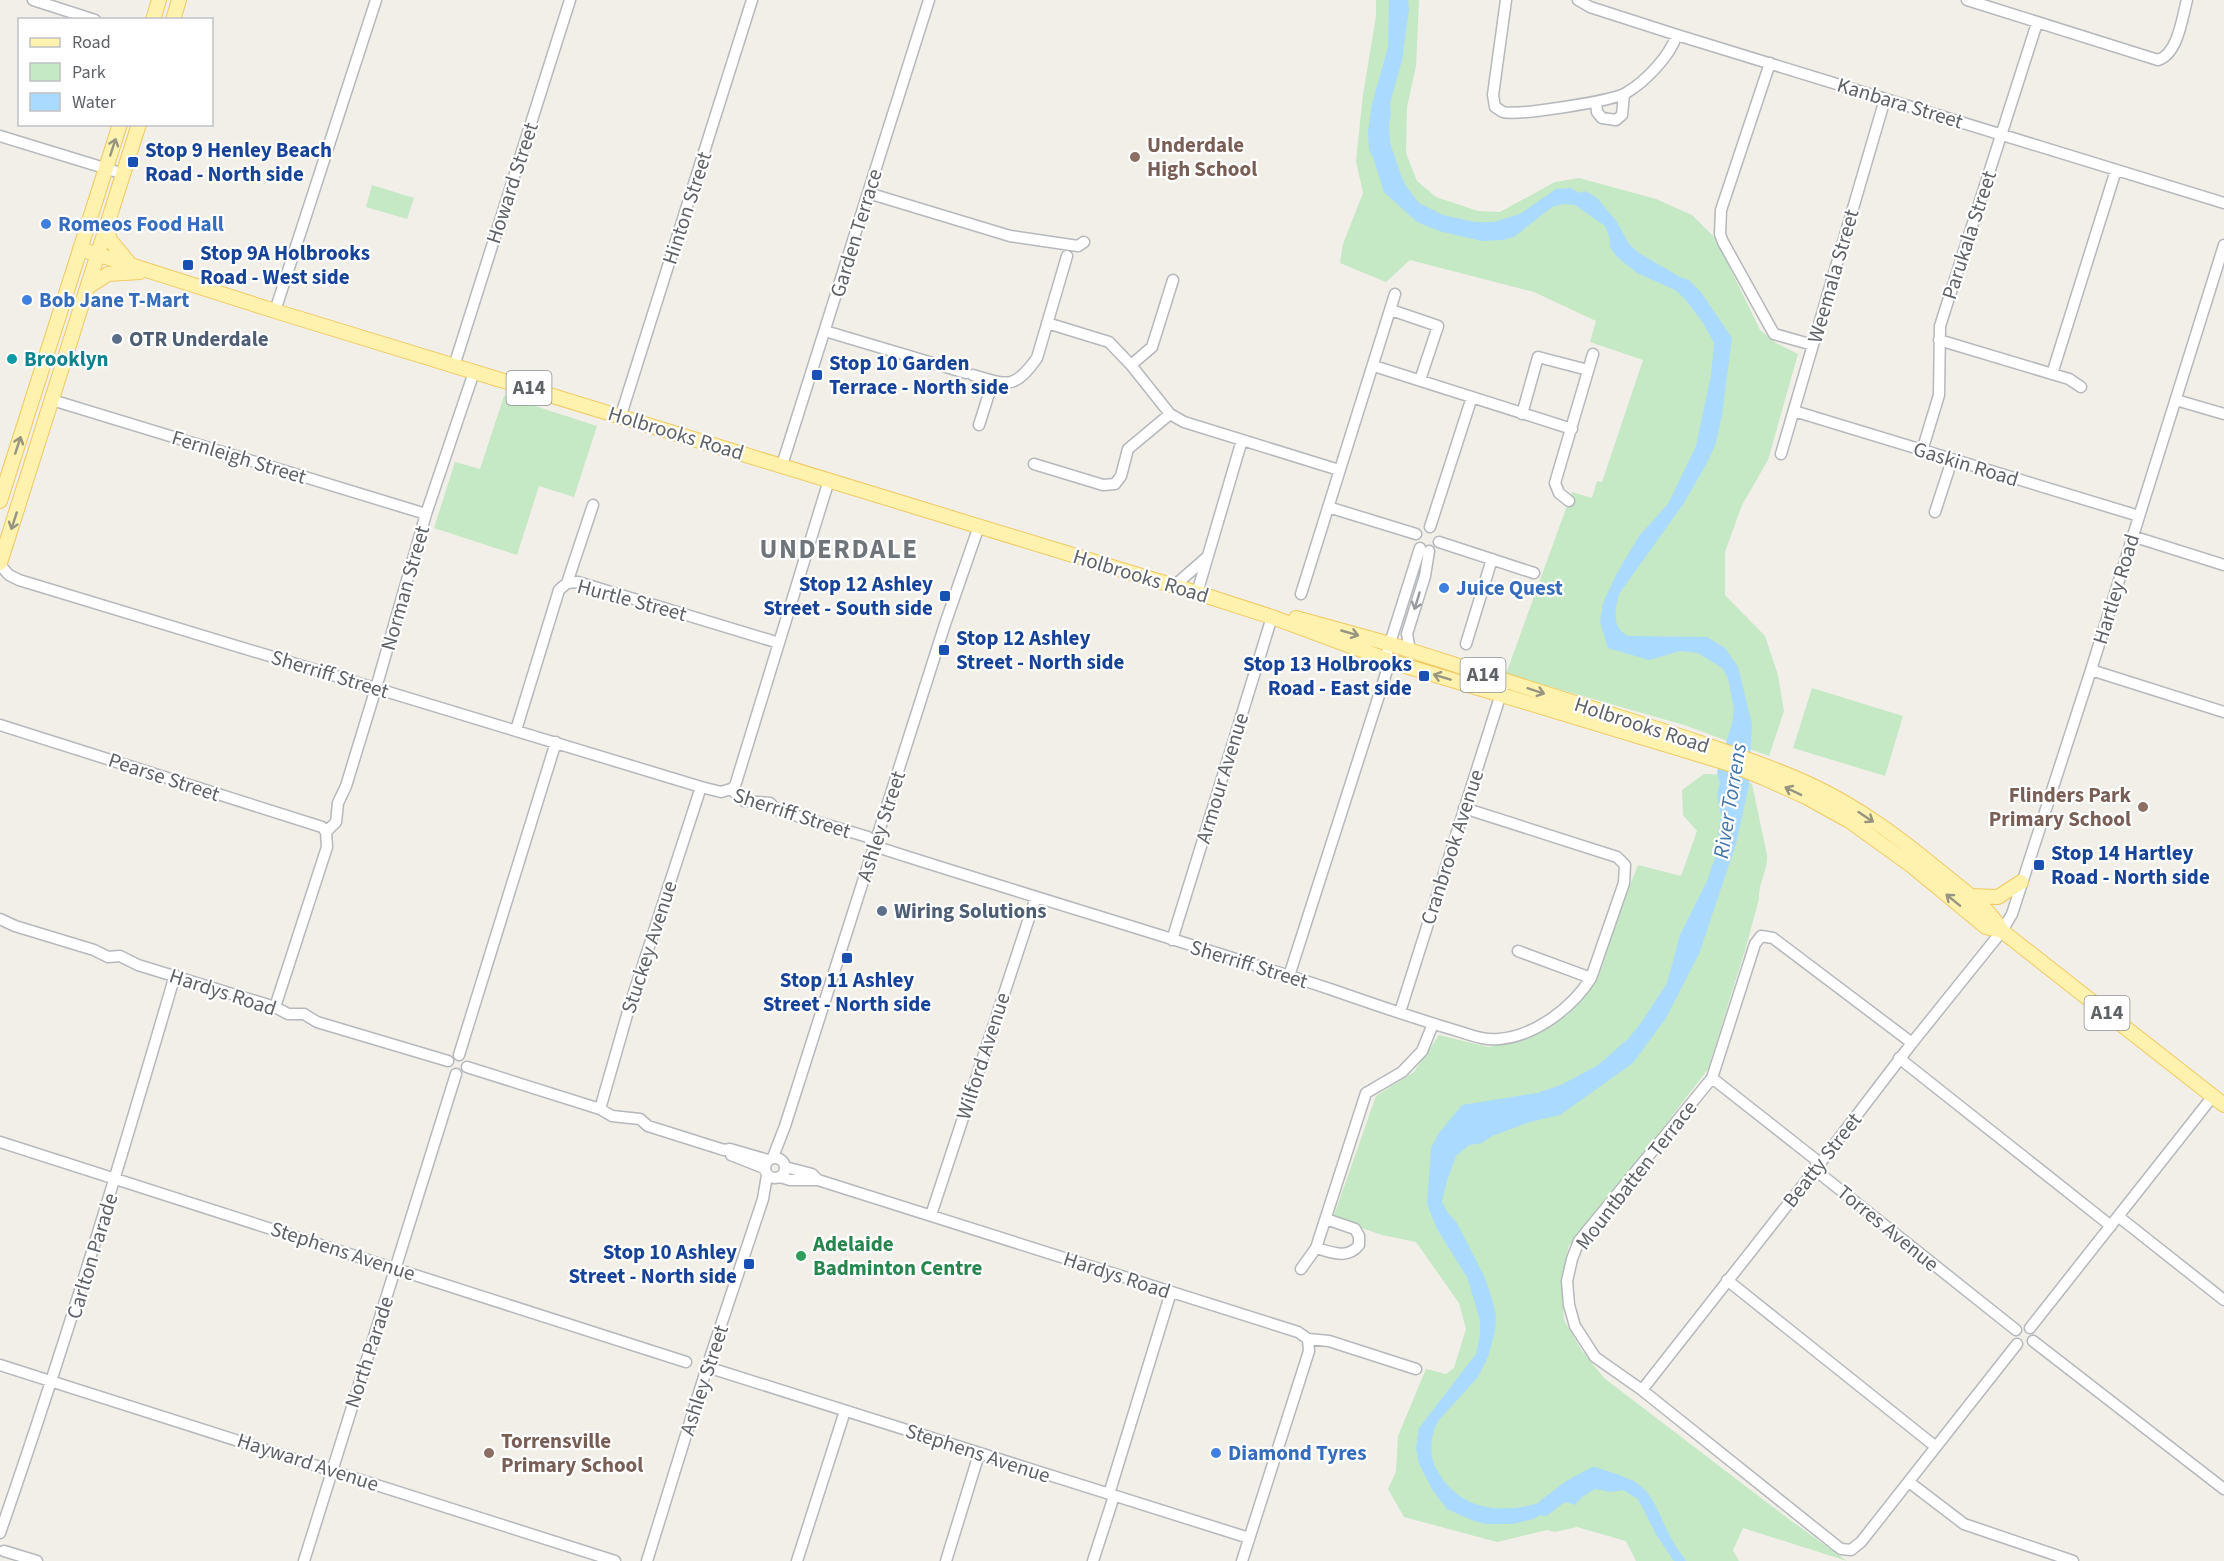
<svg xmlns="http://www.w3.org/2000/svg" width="2224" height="1561" font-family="'Source Sans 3',sans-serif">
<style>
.green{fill:#c5e8c5}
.water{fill:#aadaff}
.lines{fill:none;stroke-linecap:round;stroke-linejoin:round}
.river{stroke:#aadaff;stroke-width:16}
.minor-casing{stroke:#b5b8bc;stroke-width:13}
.major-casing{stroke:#f2c960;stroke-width:16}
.minor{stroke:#fff;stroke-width:10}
.major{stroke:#fff2af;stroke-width:14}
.oneway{stroke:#979581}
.oneway2{stroke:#979a9d}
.education-dot{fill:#8d6e63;stroke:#fff;stroke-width:2}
.transit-dot{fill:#1a4fb4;stroke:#fff;stroke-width:2}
.shop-dot{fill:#3f7fe0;stroke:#fff;stroke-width:2}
.service-dot{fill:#5c6f8a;stroke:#fff;stroke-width:2}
.culture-dot{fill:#0f9aa8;stroke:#fff;stroke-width:2}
.leisure-dot{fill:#2e9e5b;stroke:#fff;stroke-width:2}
.labels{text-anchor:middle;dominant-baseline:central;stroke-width:4.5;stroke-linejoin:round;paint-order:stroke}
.shield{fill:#fff;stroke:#8f9295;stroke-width:1.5}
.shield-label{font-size:20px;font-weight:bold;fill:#5f6368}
.street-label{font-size:21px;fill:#5f6368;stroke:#fff}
.education-label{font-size:21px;font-weight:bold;fill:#785e54;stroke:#fff;text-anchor:start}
.transit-label{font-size:21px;font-weight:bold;fill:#164399;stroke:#fff;text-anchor:start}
.shop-label{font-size:21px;font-weight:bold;fill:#366cbe;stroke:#fff;text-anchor:start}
.service-label{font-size:21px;font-weight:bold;fill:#4e5e75;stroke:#fff;text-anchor:start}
.culture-label{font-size:21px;font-weight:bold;fill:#0d838f;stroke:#fff;text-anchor:start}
.leisure-label{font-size:21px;font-weight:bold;fill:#27864d;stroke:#fff;text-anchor:start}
.water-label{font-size:22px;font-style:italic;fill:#4174aa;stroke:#fff}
.district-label{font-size:27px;font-weight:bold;letter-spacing:1.5px;fill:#70757a;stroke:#fff}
</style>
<rect width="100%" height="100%" fill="#f1efe8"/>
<path class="green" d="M1376,0H1419L1416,66L1407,107L1406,153L1417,181L1436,197L1478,211L1500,212L1555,182L1579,178L1656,199L1692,215L1716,239L1760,330L1776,343L1798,354L1768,460L1742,505L1725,552V595L1765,636L1778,675L1784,711L1769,756L1684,725L1506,674L1572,492L1592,498L1597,481L1602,482L1643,360L1590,342L1596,321L1534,292L1410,260L1386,282L1340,263L1343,244L1363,193L1356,161L1363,95L1376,16Z
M372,185L414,198L407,219L366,207Z
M504,396L597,426L574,497L539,486L517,555L434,528L455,462L480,469Z
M1812,688L1903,716L1885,776L1793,748Z
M1704,774L1734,775L1752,784L1767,855C1768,870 1758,884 1759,899L1746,947L1708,1069L1581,1235L1569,1245L1561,1280L1564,1320L1582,1351L1604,1378L1786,1517L1847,1561L1743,1528L1733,1550L1739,1561H1636L1626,1541L1577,1527L1555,1532L1547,1530L1497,1542L1404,1517L1388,1489L1396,1472L1398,1436L1426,1369L1446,1374L1454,1368L1466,1329L1459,1303L1416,1242L1382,1235L1333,1218L1376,1096L1414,1072L1439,1035L1488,1047L1512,1042L1536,1033L1566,1016L1585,997L1602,966L1617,918L1638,865L1681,876L1697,831L1683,815L1682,790Z"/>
<path class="water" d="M1389,0H1408L1409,9L1402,61L1390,103L1391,114L1389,125L1390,143L1401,175L1406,186L1419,203L1443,215L1475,222H1494L1520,214L1556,189L1570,188L1580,193L1585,191L1597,198L1617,222L1629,244L1639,253L1680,277L1689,280L1700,291L1732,338L1722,415L1716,443L1708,461L1684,503L1619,594C1615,610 1611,627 1628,636L1707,637L1725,648L1738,667L1752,724L1749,785L1736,844L1699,954L1666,1018L1633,1063L1560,1115L1530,1122L1492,1136L1482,1143L1469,1145L1456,1156L1446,1184L1442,1202L1448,1213L1457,1223L1484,1276L1492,1299L1496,1316L1495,1331L1488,1357L1478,1377L1439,1420C1431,1433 1428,1454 1436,1468C1463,1521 1522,1514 1568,1492C1582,1486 1597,1469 1613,1474C1621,1476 1632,1479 1638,1484C1655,1495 1661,1521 1671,1538C1675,1546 1681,1554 1686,1561H1674L1657,1536L1638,1499L1623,1490L1611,1492L1595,1489L1582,1497L1575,1505L1566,1502L1533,1519L1512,1524H1486L1474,1521L1447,1509L1433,1491L1419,1464L1416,1448L1419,1428L1476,1354L1480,1335V1320L1467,1277L1437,1229L1427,1204L1431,1148L1439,1133L1462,1105L1537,1093L1561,1085L1598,1065L1628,1039L1641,1023L1667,983L1680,935L1707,881L1716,855L1721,816L1717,794L1720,784L1717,772L1732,724L1734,709L1728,678L1722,668L1698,653L1680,651L1649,660L1608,648L1600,622L1603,603L1616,575L1639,536L1668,504L1696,446L1711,375L1714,343L1703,323L1685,299L1675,290L1637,273L1616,256L1610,247L1609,236L1605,226L1575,205L1564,204L1552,207L1514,237L1502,240L1482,241L1439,231L1417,222L1384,192L1373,157L1369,150L1368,131L1372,104L1388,47Z"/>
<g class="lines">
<path class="river" d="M1544,1508L1570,1488L1594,1475L1618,1483"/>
<g class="minor-casing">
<path id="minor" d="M33,0L95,20
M1506,0L1493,95L1495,107C1497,108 1501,111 1503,112C1518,116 1612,101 1626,93C1646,81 1669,57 1677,35
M1578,0L1590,7L1677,35L2224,203
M1967,0L2158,60C2178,54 2182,18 2187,0
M1770,63L1721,210L1720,234L1723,242L1774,334L1813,345
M1596,102L1597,112L1602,118L1616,120L1622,115L1624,94
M0,136L124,174
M868,193L1010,236L1078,246L1084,242
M1391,310L1438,326L1420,380
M275,311L376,0
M1047,323L1109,342L1131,365L1170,414L1184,422L1339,470
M825,331L966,373
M1939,340L2069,379L2081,387
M1131,365L1152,347L1173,280
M454,366L570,0
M1374,366L1572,429
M2052,374L2116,170
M973,375C1008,385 1014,390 1037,358L1067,256
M52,400L426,514
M2176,400L2224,414
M1794,411L2139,516
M1522,414L1538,357L1588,370
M621,415L752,0
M979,425L993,381
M1922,451L1939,395L1940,326L2037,23
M1781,454L1885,99
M1034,464L1103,485L1115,484L1121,476L1128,449L1170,414
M782,465L929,0
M1569,501L1559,493L1555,483L1593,354
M1328,507L1416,534
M1935,512L1952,460
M1430,527L1472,397
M2132,536L2224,565
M1439,542L1534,573
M0,565L9,575L19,580L701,787L721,792L731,789
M567,583L593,505
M1174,586L1206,558
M1197,593L1242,440
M1301,594L1395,294
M1466,644L1492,559
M1410,651L1407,634L1425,576L1429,551
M1385,659L1420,548
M2091,670L2224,712
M0,725L322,827L326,832
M516,730L559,590L567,583L578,582L779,643
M731,789L744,801L770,803L777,810L868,837L874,846L902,855C1044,900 1188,943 1330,989C1370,1003 1410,1017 1451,1029C1466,1033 1483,1041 1499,1039C1535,1036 1572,1008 1591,978L1624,883L1625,865L1617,857L1464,808
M731,789L735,786L829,480
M326,832L336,822L338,803L346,786L376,688L426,514L474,372
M0,919L15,926L94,950L108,957L120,956L138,965L275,1007L288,1014H304L317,1022L448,1061
M1172,940L1272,617
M1518,951L1591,978
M1289,976L1390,661
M275,1007L327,847L326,832
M1400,1012L1505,681
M459,1055L556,742
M1899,1058L2111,1226
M467,1067L600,1109L612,1116L640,1119L648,1126L724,1150L730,1149L768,1160
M1712,1078L1815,1159L1819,1173L2016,1330
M600,1109L629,1008L701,787
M0,1142L686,1362
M731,1155L764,1168
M773,1157L785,1126L945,624L979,526
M765 1168a10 10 0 1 1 20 0a10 10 0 1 1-20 0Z
M785,1167L812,1174L818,1180L1298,1332L1308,1339L1329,1341L1416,1369
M780,1177L790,1180H818
M931,1215L1036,897
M2119,1217L2224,1300
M1316,1248C1332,1252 1347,1260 1359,1245V1236L1355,1229L1326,1219
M1301,1269L1316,1248L1366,1093L1402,1072L1422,1051L1433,1024
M1727,1280L1936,1447
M2030,1328L2213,1096
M2033,1341L2224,1489
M0,1365L615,1561
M707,1367L1249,1538
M1642,1390L1818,1166L1912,1043L2002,931L2012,914L2091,670L2224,245
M1909,1482L1964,1524L2073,1561
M1109,1494L1171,1292
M0,1533C64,1349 120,1163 175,975
M1851,1550L1841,1549L1837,1546L1642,1390L1595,1357L1575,1326L1569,1305L1567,1281L1572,1259L1579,1241L1712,1078L1755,944L1761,936L1773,938L1912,1043
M1851,1550L1861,1542L2017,1344
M4,1551L37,1561
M304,1561L456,1074
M647,1561L707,1367L763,1199L767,1175
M797,1561L845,1411
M946,1561L979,1454
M1093,1561L1114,1496
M1242,1561L1309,1351L1308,1339"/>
</g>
<g class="major-casing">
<path id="major" d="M153,20L159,0
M173,20L179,0
M107,228L110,240L129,263
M80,249L275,311L1210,597L1272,617L1399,664L1730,764L1764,778L1806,797L1851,822L1912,866L1986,927L2002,931
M88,287L108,274L140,272
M0,501L120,124
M0,563L139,124
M1296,618L1390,644L1692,740C1732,754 1773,767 1811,785C1861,808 1905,842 1947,877C1967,893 1989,908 2002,931L2224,1105
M1970,896L1998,897L2021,882"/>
</g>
<use href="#minor" class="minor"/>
<use href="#major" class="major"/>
</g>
<defs><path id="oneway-shaft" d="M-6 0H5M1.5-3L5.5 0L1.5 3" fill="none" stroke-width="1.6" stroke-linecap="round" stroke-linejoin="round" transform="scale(1.5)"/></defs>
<g class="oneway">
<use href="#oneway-shaft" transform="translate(113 147) rotate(-72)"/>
<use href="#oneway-shaft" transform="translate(18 445) rotate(-72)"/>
<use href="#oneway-shaft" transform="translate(14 521) rotate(108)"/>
<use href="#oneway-shaft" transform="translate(1350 633) rotate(16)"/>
<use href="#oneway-shaft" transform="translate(1442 677) rotate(-163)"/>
<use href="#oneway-shaft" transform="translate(1536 691) rotate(18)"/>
<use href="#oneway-shaft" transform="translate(1793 791) rotate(-154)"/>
<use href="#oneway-shaft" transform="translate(1866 817) rotate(34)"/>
<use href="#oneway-shaft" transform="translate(1953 900) rotate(-141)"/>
</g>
<use class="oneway2" href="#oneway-shaft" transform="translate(1417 601) rotate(107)"/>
<g class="education-dot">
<circle cx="1135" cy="157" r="6"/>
<circle cx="2143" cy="807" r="6"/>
<circle cx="489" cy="1453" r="6"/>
</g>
<g class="transit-dot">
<rect x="127" y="156" width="12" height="12" rx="3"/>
<rect x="182" y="259" width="12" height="12" rx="3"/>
<rect x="811" y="369" width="12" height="12" rx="3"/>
<rect x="939" y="590" width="12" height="12" rx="3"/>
<rect x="938" y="644" width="12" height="12" rx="3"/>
<rect x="1418" y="670" width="12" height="12" rx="3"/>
<rect x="2033" y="859" width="12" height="12" rx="3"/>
<rect x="841" y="952" width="12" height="12" rx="3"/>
<rect x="743" y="1258" width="12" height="12" rx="3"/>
</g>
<g class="shop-dot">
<circle cx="46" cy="224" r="6"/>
<circle cx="27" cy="300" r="6"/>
<circle cx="1444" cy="588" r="6"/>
<circle cx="1216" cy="1453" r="6"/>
</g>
<g class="service-dot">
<circle cx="117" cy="339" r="6"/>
<circle cx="882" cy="911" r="6"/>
</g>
<circle class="culture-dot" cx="12" cy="359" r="6"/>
<circle class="leisure-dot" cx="801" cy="1256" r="6"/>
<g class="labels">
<g class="shield">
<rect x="506.5" y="371" width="45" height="34" rx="4.5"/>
<rect x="1460.5" y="658" width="45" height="34" rx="4.5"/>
<rect x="2084.5" y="996" width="45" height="34" rx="4.5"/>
</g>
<g class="shield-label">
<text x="529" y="388">A14</text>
<text x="1483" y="675">A14</text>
<text x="2107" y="1013">A14</text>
</g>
<g class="street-label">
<text transform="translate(1900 103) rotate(17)">Kanbara Street</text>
<text transform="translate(512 183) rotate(-72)">Howard Street</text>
<text transform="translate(687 208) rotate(-72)">Hinton Street</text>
<text transform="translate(856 233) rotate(-73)">Garden Terrace</text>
<text transform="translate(1969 235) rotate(-72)">Parukala Street</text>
<text transform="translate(1833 276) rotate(-74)">Weemala Street</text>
<text transform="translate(676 433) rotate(17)">Holbrooks Road</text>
<text transform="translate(239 457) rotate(17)">Fernleigh Street</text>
<text transform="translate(1966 464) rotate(17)">Gaskin Road</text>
<text transform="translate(1141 576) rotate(17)">Holbrooks Road</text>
<text transform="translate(405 588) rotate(-74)">Norman Street</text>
<text transform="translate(2116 589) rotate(-73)">Hartley Road</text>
<text transform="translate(632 600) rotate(15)">Hurtle Street</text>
<text transform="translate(330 674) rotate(17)">Sherriff Street</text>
<text transform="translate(1642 725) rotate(18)">Holbrooks Road</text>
<text transform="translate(164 777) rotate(18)">Pearse Street</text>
<text transform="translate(1222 778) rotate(-73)">Armour Avenue</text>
<text transform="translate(792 813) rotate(18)">Sherriff Street</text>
<text transform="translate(881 826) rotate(-72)">Ashley Street</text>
<text transform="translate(1452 847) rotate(-72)">Cranbrook Avenue</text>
<text transform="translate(649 947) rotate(-72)">Stuckey Avenue</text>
<text transform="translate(1249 964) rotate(17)">Sherriff Street</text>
<text transform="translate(223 992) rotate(18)">Hardys Road</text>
<text transform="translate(983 1056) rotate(-72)">Wilford Avenue</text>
<text transform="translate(1822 1160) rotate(-52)">Beatty Street</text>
<text transform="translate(1636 1175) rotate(-52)">Mountbatten Terrace</text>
<text transform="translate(1888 1228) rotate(39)">Torres Avenue</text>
<text transform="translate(343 1251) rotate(18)">Stephens Avenue</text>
<text transform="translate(92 1256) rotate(-73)">Carlton Parade</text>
<text transform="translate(1117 1275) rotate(18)">Hardys Road</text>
<text transform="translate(369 1352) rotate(-72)">North Parade</text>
<text transform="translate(704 1380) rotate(-72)">Ashley Street</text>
<text transform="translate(978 1453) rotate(18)">Stephens Avenue</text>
<text transform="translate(308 1462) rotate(18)">Hayward Avenue</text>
</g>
<g class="education-label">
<text x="1147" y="145">Underdale<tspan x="1147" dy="24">High School</tspan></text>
<text x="2131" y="795" text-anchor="end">Flinders Park<tspan x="2131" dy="24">Primary School</tspan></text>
<text x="501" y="1441">Torrensville<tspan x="501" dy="24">Primary School</tspan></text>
</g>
<g class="transit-label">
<text x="145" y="150">Stop 9 Henley Beach<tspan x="145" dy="24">Road - North side</tspan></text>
<text x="200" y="253">Stop 9A Holbrooks<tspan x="200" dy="24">Road - West side</tspan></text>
<text x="829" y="363">Stop 10 Garden<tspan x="829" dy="24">Terrace - North side</tspan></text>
<text x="933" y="584" text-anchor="end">Stop 12 Ashley<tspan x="933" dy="24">Street - South side</tspan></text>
<text x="956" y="638">Stop 12 Ashley<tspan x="956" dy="24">Street - North side</tspan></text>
<text x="1412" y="664" text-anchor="end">Stop 13 Holbrooks<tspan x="1412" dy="24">Road - East side</tspan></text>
<text x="2051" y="853">Stop 14 Hartley<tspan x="2051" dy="24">Road - North side</tspan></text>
<text x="847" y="980" text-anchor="middle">Stop 11 Ashley<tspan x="847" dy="24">Street - North side</tspan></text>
<text x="737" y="1252" text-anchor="end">Stop 10 Ashley<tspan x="737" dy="24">Street - North side</tspan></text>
</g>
<g class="shop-label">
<text x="58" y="224">Romeos Food Hall</text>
<text x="39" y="300">Bob Jane T-Mart</text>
<text x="1456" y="588">Juice Quest</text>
<text x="1228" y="1453">Diamond Tyres</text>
</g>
<g class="service-label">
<text x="129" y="339">OTR Underdale</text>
<text x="894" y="911">Wiring Solutions</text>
</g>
<g class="culture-label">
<text x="24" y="359">Brooklyn</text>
</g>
<g class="leisure-label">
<text x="813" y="1244">Adelaide<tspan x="813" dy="24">Badminton Centre</tspan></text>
</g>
<g class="water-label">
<text transform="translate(1730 801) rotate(-81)">River Torrens</text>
</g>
<g class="district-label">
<text x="839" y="549">UNDERDALE</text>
</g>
</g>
<rect x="18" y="18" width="195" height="108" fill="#ffffff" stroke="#bfc1c3" stroke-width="1.5"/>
<rect x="30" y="38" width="30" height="9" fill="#fff2af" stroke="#bfc1c3" stroke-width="1.5"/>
<text x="72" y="48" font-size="18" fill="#5f6368">Road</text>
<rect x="30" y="63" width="30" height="18" fill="#c5e8c5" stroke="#bfc1c3" stroke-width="1.5"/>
<text x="72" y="78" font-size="18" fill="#5f6368">Park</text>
<rect x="30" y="93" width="30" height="18" fill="#aadaff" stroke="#bfc1c3" stroke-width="1.5"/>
<text x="72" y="108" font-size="18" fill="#5f6368">Water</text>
</svg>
